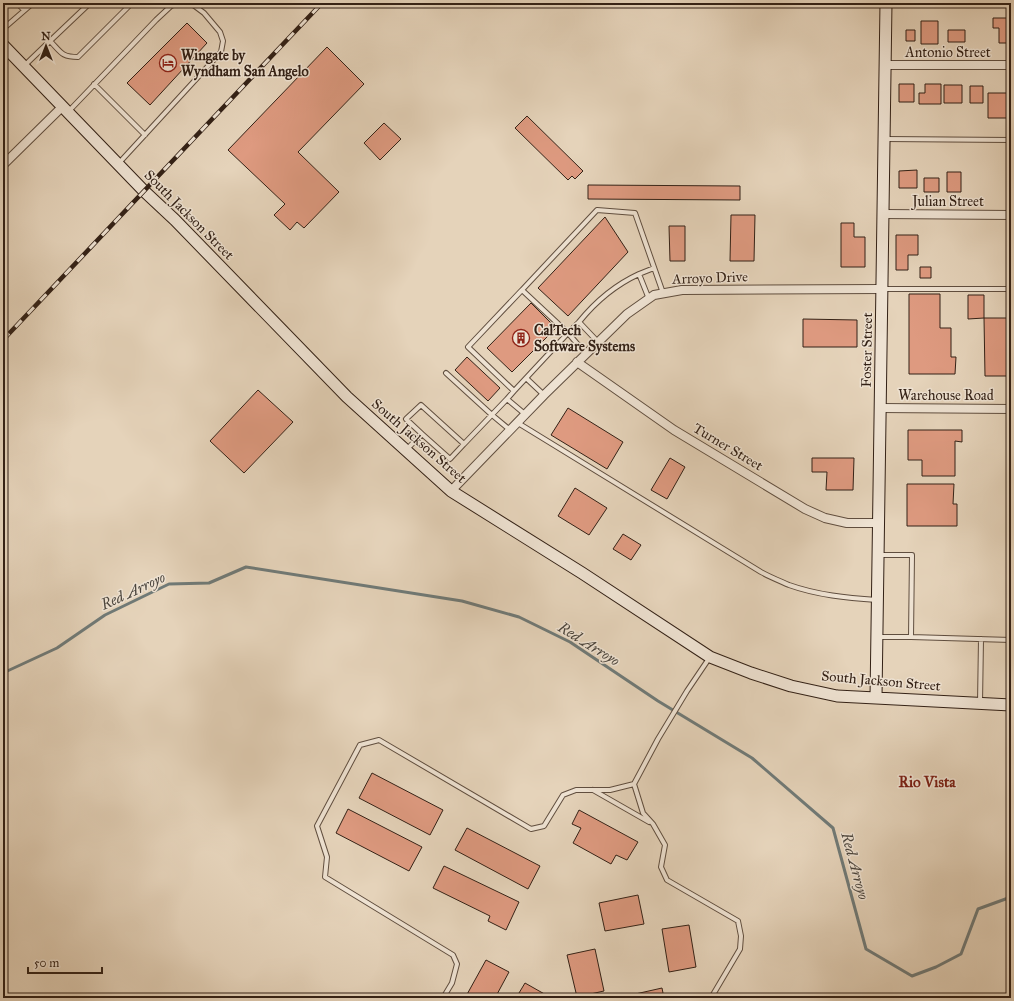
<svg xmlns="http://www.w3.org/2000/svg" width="1014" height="1001" font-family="'IM FELL Great Primer',serif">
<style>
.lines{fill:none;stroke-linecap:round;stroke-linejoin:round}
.stream{stroke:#707a77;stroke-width:3}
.building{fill:#de9a80;stroke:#332116}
.lane-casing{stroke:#604e3f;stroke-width:6}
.street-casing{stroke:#604e3f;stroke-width:10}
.secondary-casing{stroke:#332116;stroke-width:13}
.lane{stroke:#eee2d2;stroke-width:4}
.street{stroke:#eee2d2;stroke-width:8}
.secondary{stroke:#eee2d2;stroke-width:11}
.rail-casing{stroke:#332116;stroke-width:4.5}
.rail{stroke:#eee2d2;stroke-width:3;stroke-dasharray:9;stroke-linecap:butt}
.labels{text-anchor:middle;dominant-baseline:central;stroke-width:3;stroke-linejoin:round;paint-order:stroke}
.street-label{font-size:14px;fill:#332116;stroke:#eee2d2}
.poi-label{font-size:14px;font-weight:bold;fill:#332116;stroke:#eee2d2;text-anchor:start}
.water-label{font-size:15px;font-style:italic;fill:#4c463e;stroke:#eee2d2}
.neighbourhood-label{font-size:15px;font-weight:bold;fill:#7a1f14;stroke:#eee2d2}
</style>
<rect width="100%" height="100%" fill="#e5d3ba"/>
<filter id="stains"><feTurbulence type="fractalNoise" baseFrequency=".005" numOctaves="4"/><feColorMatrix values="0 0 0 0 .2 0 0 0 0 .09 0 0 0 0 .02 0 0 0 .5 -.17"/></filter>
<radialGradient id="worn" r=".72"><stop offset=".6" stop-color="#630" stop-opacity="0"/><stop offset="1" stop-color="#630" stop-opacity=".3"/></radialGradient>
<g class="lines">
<path class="stream" d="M3,673L57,648L105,615L169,584L209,583L246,567L462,601L519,617L570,642L658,701L752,758L833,828L866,949L912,976L936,967L961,954L978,909L1011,897"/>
</g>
<path class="building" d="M993,18H1011V29H1008V43H999V28H993Z
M921,21H938V44H921Z
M187,23L207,43L150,105L127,83Z
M906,30H915V41H906Z
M948,30H965V42H948Z
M327,47L364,84L298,152L339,192L304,228L297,222L290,230L274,215L285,204L228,150Z
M899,84H914V102H899Z
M925,84H941V104H919V93H925Z
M944,85H962V103H944Z
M970,86H983V103H970Z
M988,93H1009V118H988Z
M527,116L583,171L575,179L572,176L568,180L515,128Z
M384,123L401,139L380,160L364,143Z
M917,170V188H899V171Z
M947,172H961V192H947Z
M924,178H939V192H924Z
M588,185L740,186V200L588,199Z
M731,215H755L754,261H730Z
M605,217L628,252L568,316L538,288Z
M841,223H854V237H865V267H841Z
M669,226H685V261H670Z
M896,235H918V255H908V270H896Z
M920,267H931V278H920Z
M909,294H940V328H951V357H956L955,374H909Z
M968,295H984V318L968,319Z
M531,303L556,328L512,372L487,348Z
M984,318H1008L1009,376H985Z
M803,319L857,320V347H803Z
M467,357L500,388L488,401L455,370Z
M258,390L293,422L244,473L210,441Z
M568,408L623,442L607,469L551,435Z
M908,430H962V442L955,441V476H922V460H908Z
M670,458L685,467L667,499L651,490Z
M812,458H854L853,490H826L827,472H812Z
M907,484H954L953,504H957V526H907Z
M575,488L607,508L589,535L558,516Z
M623,534L641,545L631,560L613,549Z
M372,773L443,810L430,835L359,798Z
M348,809L422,847L409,871L336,833Z
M579,810L638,842L627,860L616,855L611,864L573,843L581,828L572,824Z
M467,828L540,866L528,889L455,850Z
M444,866L519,902L506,930L488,921L490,916L433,888Z
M638,895L644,924L605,931L599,903Z
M689,925L696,967L669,972L662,929Z
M595,949L604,991L577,997L567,955Z
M486,960L509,972L495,998H465Z
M525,983L548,996L547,998H516Z
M662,988L664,998H622V997Z"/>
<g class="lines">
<g class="lane-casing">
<path id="lane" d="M17,3L24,10
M3,29L33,3
M50,41L90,3
M24,66L50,41C61,52 61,57 78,57L132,3
M94,84L145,135
M68,112L156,20L171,6L179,3
M885,139L1011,140
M119,163L221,52L223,41L220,32L204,13L192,4L180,3
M639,274L654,268
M883,289H1011
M522,290L597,210L635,213L663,293
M579,322L568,333L586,354
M598,342L579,322C596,301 615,285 639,274L649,299
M446,373L492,415L510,430
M526,378L544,395
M507,399L514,391L468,347L522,290L568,333L514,391
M518,423L761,572C770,577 780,581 789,585C817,595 847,598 877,600
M464,444L507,399L526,415
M406,450L422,434L406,419L421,405L464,444L450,459L422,434
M879,637H911L912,555H879
M911,637L1011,640
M710,657L687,691L658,739L634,784L643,813L653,824L665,845L661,867L667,880L738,921L741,936L740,949L711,998
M980,703L981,639
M593,790L649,822
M443,998L452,983L457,964L453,955L325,877L327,857L317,826L360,745L379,740L531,829L544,826L563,795L576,790H610L634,784"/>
</g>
<g class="street-casing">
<path id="street" d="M886,65H1011
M3,165L62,107
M884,214L1011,215
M577,362L674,430L805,509L825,518L847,523H879
M881,408L1011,409
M451,491L544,395L627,314L654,295L682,290L883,289"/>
</g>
<g class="secondary-casing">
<path id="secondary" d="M3,45L144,191L175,220L347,397L451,491L582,573L710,657L751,673L791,686L837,696L876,698L1011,705
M876,698L886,3"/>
</g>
<use href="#lane" class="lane"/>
<use href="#street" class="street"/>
<use href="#secondary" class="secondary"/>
<g class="rail-casing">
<path id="rail" d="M3,340L322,3"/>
</g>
<use href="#rail" class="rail"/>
</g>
<defs>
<g id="hotel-ring" transform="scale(0.9)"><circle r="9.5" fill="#eee2d2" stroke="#8f2418" stroke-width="1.5"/><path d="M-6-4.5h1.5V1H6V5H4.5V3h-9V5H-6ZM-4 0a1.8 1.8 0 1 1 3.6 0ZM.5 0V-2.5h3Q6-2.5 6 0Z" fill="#8f2418"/></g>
<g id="building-ring" transform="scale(0.9)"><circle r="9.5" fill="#eee2d2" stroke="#8f2418" stroke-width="1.5"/><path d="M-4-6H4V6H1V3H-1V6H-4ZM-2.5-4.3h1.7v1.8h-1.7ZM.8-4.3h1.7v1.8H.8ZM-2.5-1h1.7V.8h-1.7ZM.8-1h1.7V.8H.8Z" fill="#8f2418"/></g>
</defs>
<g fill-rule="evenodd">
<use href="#hotel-ring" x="168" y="63"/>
<use href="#building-ring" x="521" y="338"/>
</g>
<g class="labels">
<g class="street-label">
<text x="948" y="52">Antonio Street</text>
<text x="948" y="201">Julian Street</text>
<text transform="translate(189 215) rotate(45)">South Jackson Street</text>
<text transform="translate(710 278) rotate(-2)">Arroyo Drive</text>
<text transform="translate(867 350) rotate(-89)">Foster Street</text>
<text x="946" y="395">Warehouse Road</text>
<text transform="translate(419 441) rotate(41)">South Jackson Street</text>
<text transform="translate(728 447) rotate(31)">Turner Street</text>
<text transform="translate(881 681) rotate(5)">South Jackson Street</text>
</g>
<g class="poi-label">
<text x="181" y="55">Wingate by<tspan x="181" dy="16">Wyndham San Angelo</tspan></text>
<text x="534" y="330">CalTech<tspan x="534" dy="16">Software Systems</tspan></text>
</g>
<g class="water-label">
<text transform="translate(133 591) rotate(-25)">Red Arroyo</text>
<text transform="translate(589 644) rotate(32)">Red Arroyo</text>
<text transform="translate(855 866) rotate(75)">Red Arroyo</text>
</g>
<g class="neighbourhood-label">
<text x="927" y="782">Rio Vista</text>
</g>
</g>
<rect width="1014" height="1001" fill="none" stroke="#e5d3ba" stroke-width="16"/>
<rect x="4" y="4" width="1006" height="993" fill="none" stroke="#332116" stroke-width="2"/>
<rect x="8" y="8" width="998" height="985" fill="none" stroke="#332116"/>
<g transform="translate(46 46)" stroke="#eee2d2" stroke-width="3" paint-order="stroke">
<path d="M0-3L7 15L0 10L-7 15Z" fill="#332116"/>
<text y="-6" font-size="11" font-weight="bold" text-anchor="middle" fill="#332116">N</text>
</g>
<path d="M28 967v6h74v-6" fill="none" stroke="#332116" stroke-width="2"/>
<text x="34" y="967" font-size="12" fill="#332116" stroke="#eee2d2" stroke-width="3" paint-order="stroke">50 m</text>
<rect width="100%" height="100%" filter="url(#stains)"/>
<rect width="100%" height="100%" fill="url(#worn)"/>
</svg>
